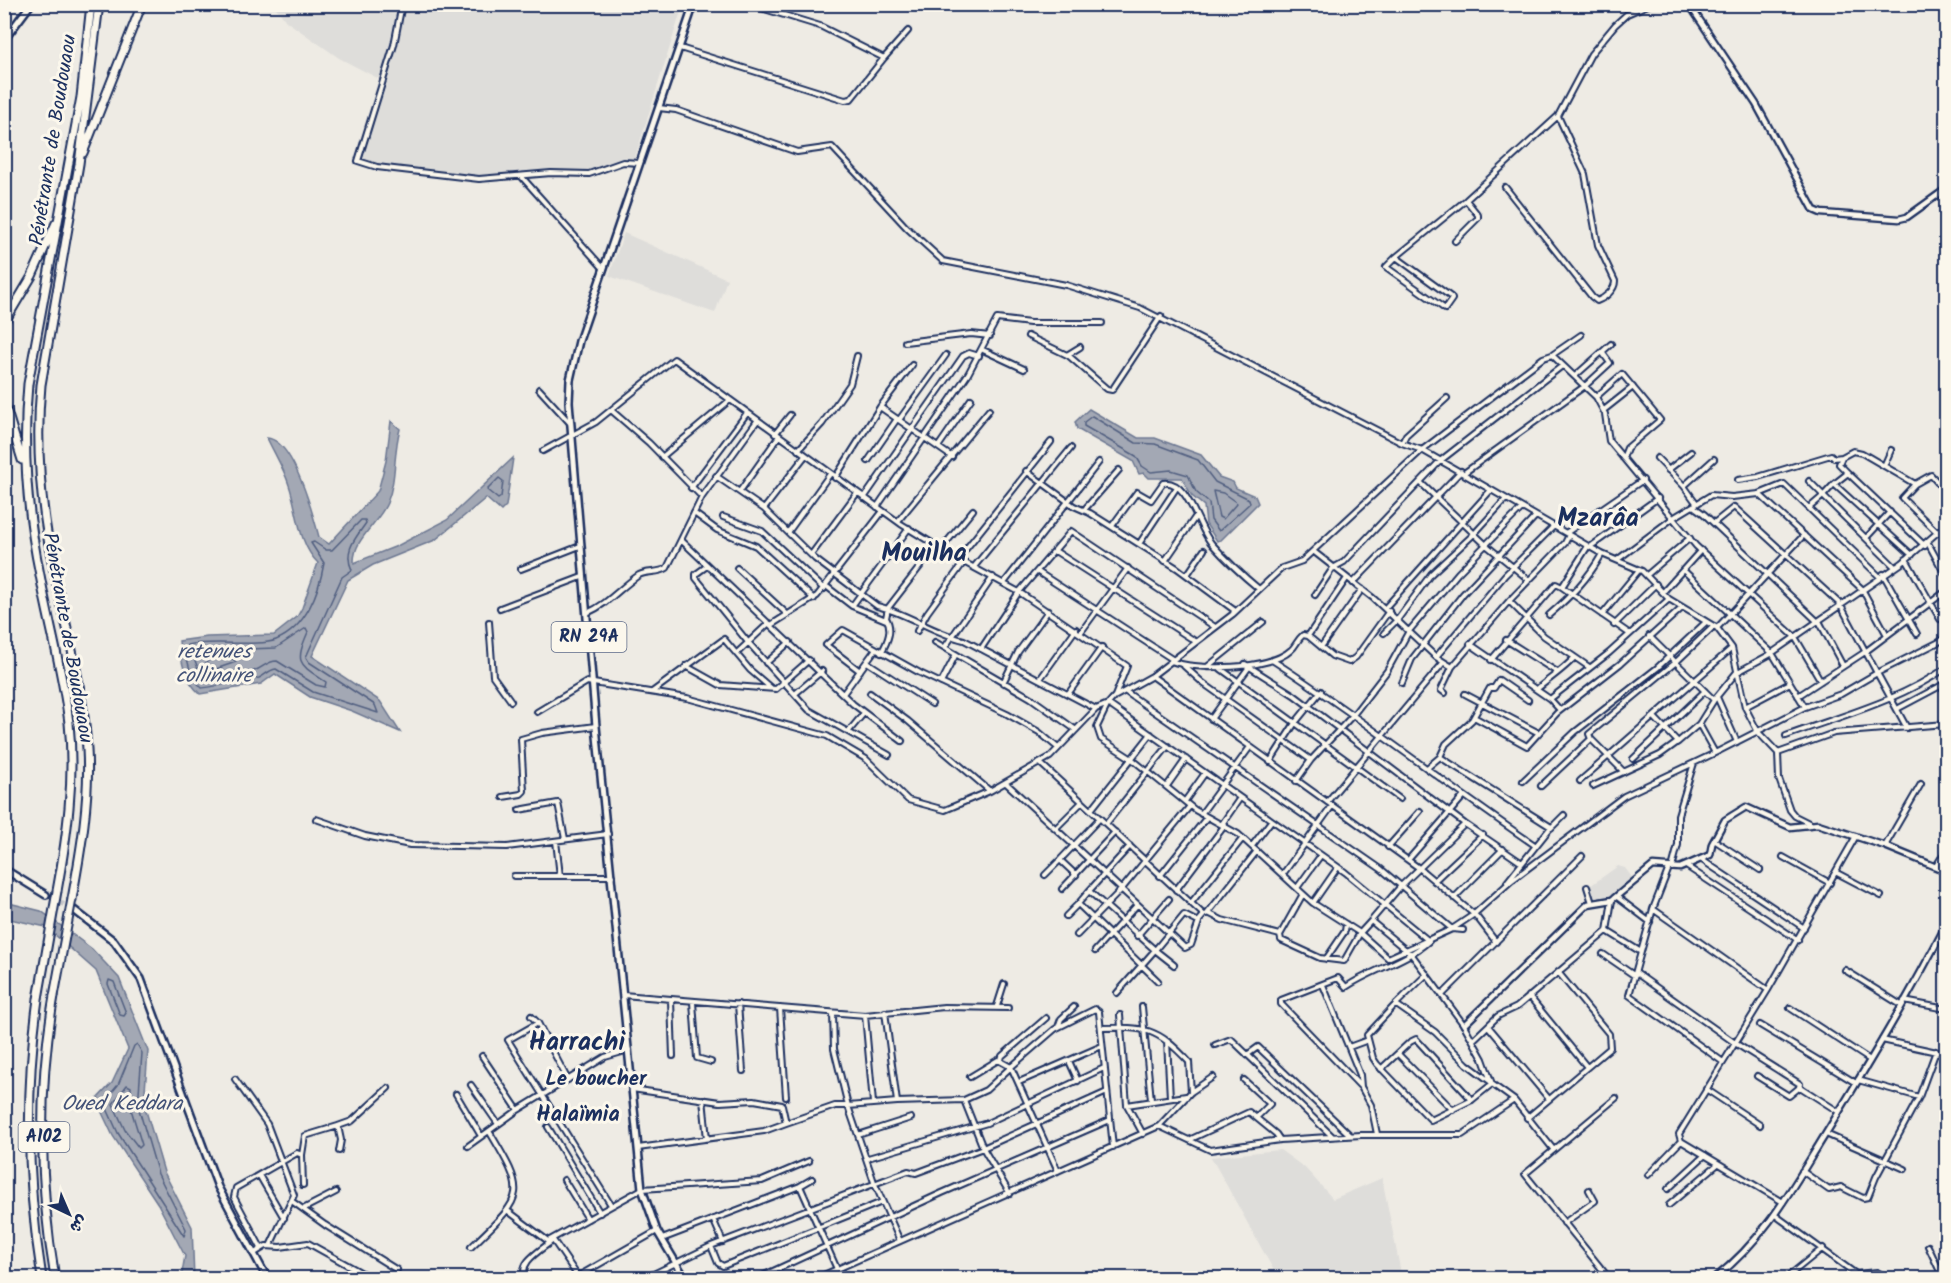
<svg xmlns="http://www.w3.org/2000/svg" width="1951" height="1283" font-family="Kalam,'Playpen Sans Arabic',sans-serif">
<style>
.built{fill:#deddda}
.water{fill:#a3a8b4;stroke:#6d7892;stroke-width:1.5}
.lines{fill:none;stroke-linecap:round;stroke-linejoin:round}
.shore{stroke:#515f80;stroke-width:1.5}
.secondary-tunnel{stroke:#c4c5c9;stroke-width:5;stroke-dasharray:5 2.5;stroke-linecap:butt}
.minor-casing{stroke:#1b2f5e;stroke-width:8}
.tertiary-casing{stroke:#1b2f5e;stroke-width:9}
.secondary-casing{stroke:#1b2f5e;stroke-width:10}
.primary-casing{stroke:#1b2f5e;stroke-width:10}
.motorway-casing{stroke:#1b2f5e;stroke-width:11}
.minor{stroke:#fbf7ec;stroke-width:4}
.tertiary{stroke:#fbf7ec;stroke-width:4.5}
.secondary{stroke:#fbf7ec;stroke-width:5}
.primary{stroke:#fbf7ec;stroke-width:5}
.motorway{stroke:#fbf7ec;stroke-width:7}
.motorway-bridge-casing{stroke:#1b2f5e;stroke-width:11;stroke-linecap:butt}
.motorway-bridge{stroke:#fbf7ec;stroke-width:7}
.labels{text-anchor:middle;dominant-baseline:central;stroke-width:6;stroke-linejoin:round;paint-order:stroke}
.shield{fill:#fbf7ec;stroke:#5e6b89;stroke-width:1.5}
.shield-label{font-size:18px;font-weight:bold;fill:#1b2f5e}
.street-label{font-size:20px;fill:#1b2f5e;stroke:#fbf7ec}
.water-label{font-size:21px;font-style:italic;fill:#445378;stroke:#fbf7ec}
.neighbourhood-label{font-size:21px;font-weight:bold;fill:#1b2f5e;stroke:#fbf7ec}
.quarter-label{font-size:22px;font-weight:bold;fill:#1b2f5e;stroke:#fbf7ec}
.district-label{font-size:26px;font-weight:bold;fill:#1b2f5e;stroke:#fbf7ec}
</style>
<rect width="100%" height="100%" fill="#eeebe4"/>
<filter id="ink" filterUnits="userSpaceOnUse"><feTurbulence type="fractalNoise" baseFrequency=".0167" numOctaves="2"/><feDisplacementMap in="SourceGraphic" scale="12" xChannelSelector="R" yChannelSelector="G"/><feConvolveMatrix kernelMatrix="1 2 1 2 8 2 1 2 1" color-interpolation-filters="sRGB"/></filter>
<g filter="url(#ink)">
<path class="built" d="M274,5H683L634,161H620L597,171H547L485,177L366,162L362,157L387,83L339,58L286,21Z
M624,233L727,279L715,313L609,276Z
M1618,866L1625,868L1634,880L1610,899L1593,900L1590,886Z
M1280,1150L1305,1168L1333,1199L1382,1178L1402,1278H1278L1211,1157Z"/>
<path class="water" d="M1089,409L1138,438H1155L1201,455L1219,477L1233,482L1236,488L1255,496L1258,503L1221,540L1217,541L1206,524L1204,506L1192,496L1182,478H1149L1144,473L1139,474L1133,461L1077,429L1075,422Z
M391,421L400,429C393,453 397,479 387,503C378,524 353,539 354,563L397,546L447,520L513,458L506,506L501,511L486,498L435,540L373,565L348,580L312,656L380,701L400,732L352,711L310,697L275,674L261,684L200,694C184,679 181,662 179,641L207,637L274,635L297,617L302,608L318,563C298,544 298,511 289,485C284,469 274,453 267,438C293,440 313,514 319,537L329,544L378,491L386,461Z
M5,902L41,911L92,949L119,978L148,1051L144,1104L164,1172L192,1227L194,1278H181L185,1256L158,1204L113,1136L96,1100L112,1083L128,1049L96,971L46,927L5,918Z"/>
<g class="lines">
<path class="shore" d="M1092,416L1136,443L1155,444L1198,460L1215,482L1249,499L1250,503L1219,531L1211,520L1209,503L1196,492L1188,475L1171,470L1151,472L1142,466L1136,456L1084,426V422Z
M499,478L503,481L501,497L498,499L487,490Z
M1213,491L1223,493L1237,503L1223,519L1219,517Z
M361,520H365L366,523C355,539 343,551 352,570L342,577L306,657L309,662L375,705L378,713L313,692L276,669C269,670 265,675 259,678C255,679 206,688 202,688C191,678 185,660 187,645C210,640 259,647 276,640C306,628 319,592 324,563L311,543L314,542L326,550H332Z
M306,628L308,632C294,664 299,664 326,682L325,687L316,685L277,661C267,661 263,668 254,671C239,675 225,675 210,681L201,676L194,658L196,651L276,648Z
M209,659H233L236,662L210,671L206,663Z
M109,980L114,982L126,1013L124,1016L120,1015L108,984Z
M137,1044L142,1053L138,1106L158,1174L186,1229L184,1236L118,1133L104,1102L118,1085L134,1046Z
M127,1085L131,1087L130,1106L142,1145L139,1148L125,1130L113,1104Z"/>
<path class="secondary-tunnel" d="M46,895L74,910"/>
<g class="minor-casing">
<path id="minor" d="M402,4L394,45L358,161L377,167L479,179L551,173L589,174L623,162L640,163
M748,4L820,26L884,58L908,31
M680,48L845,100L851,99L884,58
M659,108L676,110L797,152L832,147L907,228L943,261L1066,285L1140,308L1402,443L1422,450L1602,554L1642,571L1669,599L1717,628L1732,648L1745,707L1758,732L1778,753L1779,779L1790,810L1795,816L1809,823
M521,176L604,269
M1505,187L1592,297L1597,301C1605,298 1615,290 1615,281L1598,245L1585,174L1558,116
M1455,241L1478,218V215L1466,200
M1396,257L1451,297L1452,299L1445,309L1386,267L1396,257L1466,200L1558,116L1591,54L1615,25L1627,14L1650,4
M1028,336L1067,355L1080,347
M905,342L971,334L990,336
M983,350L1024,369
M1552,355L1581,335
M1069,356L1107,389L1112,390L1161,316
M1575,376L1611,344
M539,389L570,423
M1596,397L1622,374L1660,420L1627,448L1623,458
M880,407L952,457
M611,410L649,443L702,497
M1604,410L1633,387
M899,420L946,355
M775,434L790,415
M1402,443L1406,435L1447,398
M938,447L971,399
M798,450L822,424L850,384L857,356
M662,457L730,400
M1842,457L1839,464L1848,473
M1657,458L1684,486L1697,504
M868,461L897,419
M1884,466L1891,450
M1668,470L1691,452
M1026,471L1074,506L1090,513L1177,568L1234,610L1233,614L1152,676L1116,696
M1464,473L1585,386L1610,363L1602,352
M716,476L764,509L815,559L877,606C907,613 933,633 964,640L1096,709
M835,478L880,407L912,365
M1738,480L1758,477L1831,455L1834,458L1842,457L1853,451L1862,453L1915,484L1902,498L1938,533L1946,532
M1809,481L1823,495
M1421,483L1486,545L1529,580
M1834,484L1848,473L1925,546
M1915,484L1931,475L1946,492
M1684,486L1714,459
M691,488L747,413
M740,491L779,436
M1759,494L1862,589L1887,635
M864,498L963,356L969,353L979,356
M1693,506L1704,514L1817,621
M877,507L968,374L997,319L1030,323H1102
M1809,508L1823,496
M764,509L805,456
M1084,510L1119,470
M694,513L717,530L756,546L814,599
M723,517L762,531L824,589
M898,521L989,410
M1714,523L1734,507L1840,604L1877,673L1941,641L1946,635
M1112,526L1137,492L1151,500L1163,483C1188,478 1198,529 1212,544C1227,561 1242,575 1259,589
M789,531L830,474
M1566,533L1643,480
M1866,538L1890,512
M681,540L853,704L902,741
M1928,543L1946,576
M1139,544L1177,487
M1590,547L1658,498
M941,549L973,510
M1055,551L1195,641
M1313,551L1373,598L1436,657L1452,667L1509,601L1565,543L1569,535
M811,555L857,493
M958,559L1051,442
M1906,559L1940,619
M1617,560L1673,518L1711,495L1732,497L1759,494L1784,484L1880,577
M1165,561L1196,516
M707,566L696,574V578L747,641L809,710L889,755
M974,567L1071,448
M1895,567L1823,496L1834,484L1912,555
M737,568L787,614
M521,569L580,546
M1683,570L1772,653L1805,707
M1038,572L1172,659
M1648,574L1690,538
M1883,574L1917,634
M1187,575L1204,550
M1004,583L1099,462
M1353,583L1461,471
M826,586L852,606L909,528
M1562,587L1630,634
M1664,591L1701,550
M1315,595L1333,568L1344,562L1440,461L1562,366
M1509,601L1544,636L1589,667
M852,606L886,620
M500,608L582,577
M1385,608L1491,490
M587,613C608,604 620,588 639,575C648,570 658,574 667,568L702,497L757,421
M1233,614L1282,568L1302,561L1422,450L1543,358L1552,355L1596,397L1605,414L1609,441L1696,546L1795,637L1821,681
M1549,615C1571,596 1588,579 1602,554
M1602,615L1639,570
M1819,621L1843,666
M489,622L493,676L511,701
M771,625L817,596L883,511
M1614,625L1656,584
M1717,628L1804,535
M917,631L927,613L964,562
M1081,632L1128,568
M1384,633L1398,619L1431,574L1474,534L1506,499
M1308,636L1332,656L1349,662L1356,657L1389,611
M1649,636L1714,700
M1506,640L1557,672
M935,642L1031,698L1076,730
M1470,644L1550,699L1560,710
M945,647L993,577
M1321,647L1362,589
M981,649L1019,592L1071,531L1215,627
M737,653L769,623
M881,653C888,641 893,629 886,618L888,608L936,546
M1436,657L1505,575L1554,526
M1272,660C1362,718 1446,785 1536,846
M1491,660L1556,584L1562,587L1588,546
M1171,661C1196,671 1270,670 1291,650C1296,646 1297,640 1303,635L1308,636L1347,578
M867,662L932,704
M766,663L790,642
M1245,664L1294,695L1465,824L1522,863
M686,666L720,685L776,689L809,660
M1184,666L1203,683L1311,760L1296,781
M1207,667L1263,622
M1221,669L1400,799
M860,671L826,645L843,630L920,673L1007,714L1039,732L1058,748
M1152,676L1419,868L1476,916L1496,942
M1040,679L1076,629
M941,683L956,654
M1003,683L1018,652L1048,611
M1402,683L1412,659L1463,594L1536,516
M1537,689C1550,678 1563,670 1574,658
M652,692L724,639L750,670L771,688
M1126,692L1381,869L1452,929L1463,930
M796,693L822,671
M870,693L908,721L990,791
M1445,693L1441,690L1452,667
M843,694L875,650
M1068,694L1102,647
M1465,694L1539,733
M1798,696L1865,652L1946,591
M1717,697L1737,742
M1550,699L1609,653L1669,599
M1745,707L1790,683
M1897,709L1946,683
M537,712L587,682L687,698L827,736L866,759L908,800L945,810L990,791L1050,757L1096,709L1108,704L1115,696L1127,666L1019,592L958,559L901,524L674,359L596,422L543,451
M1474,717L1527,746L1557,713L1620,664L1682,608
M1655,718L1678,742
M1211,719L1249,667
M1699,724L1715,753
M849,731L864,713
M1786,736C1840,716 1899,701 1946,668
M1778,753L1834,733L1946,724
M1440,757L1551,827L1507,882
M1633,759L1705,691
M1311,760L1353,715L1387,671L1409,631L1458,573L1522,508
M1270,762L1295,723L1321,691
M1040,763C1095,813 1149,865 1204,915L1198,922L1184,915L1155,950L1089,891L1130,846
M1427,768L1440,757L1446,744L1472,720L1490,688H1494L1499,680L1528,700
M1624,772L1591,739L1589,734L1675,663L1714,626
M1523,781L1575,732L1657,668L1706,622
M1580,781L1732,648
M1006,783L1185,948L1191,945L1199,922
M1167,786L1186,759
M1541,786L1591,739
M1593,786L1660,755L1678,742L1699,724L1714,700L1736,673L1769,655L1902,563L1946,525
M503,797L521,794L524,791L521,739L542,733L596,726
M1185,801L1205,773
M1327,802L1443,663
M519,810L558,803L565,839
M1091,810L1151,734
M1201,814L1250,747
M316,819L365,836L410,845L507,847L608,834
M1106,824L1168,746
M1222,824L1240,798
M1465,824L1400,887L1371,921L1412,955L1464,1025L1483,1059L1492,1084L1514,1100L1553,1149
M1056,828L1082,802
M1551,828L1564,815
M1714,840L1760,870
M556,841L560,876
M1252,846L1271,821
M1885,846L1921,784
M1388,847L1420,811
M1783,857L1830,883
M1408,860L1463,797
M1702,860L1804,928
M1686,866L1798,940
M1936,866L1946,850
M1669,868L1653,909L1629,995L1723,1062
M1672,868L1678,845V815L1694,763
M1837,873L1881,896
M1283,874L1332,806
M1045,875L1060,860
M1076,875L1060,860L1100,818
M514,876H612
M1160,876L1207,817
M1434,881L1483,835
M1587,887L1592,903
M1297,888L1321,855
M1062,889L1115,832
M1176,890L1225,825
M1089,891L1078,904L1158,981
M1617,897L1650,922
M1454,898L1503,849
M1191,903L1243,838
M1313,903L1338,867
M1653,909L1768,990
M1208,913L1222,920L1280,935L1281,940L1320,958L1344,961L1360,933L1371,921
M1207,914L1257,851
M1066,916L1078,904
M1607,931L1641,952
M1077,935L1121,890L1190,806
M1280,935L1303,894
M1137,936L1169,899
M1095,951L1137,905
M1603,954L1635,976
M1326,959L1345,931L1346,924
M1845,970L1901,1005
M1636,973L1735,1043L1800,1084L1799,1087
M1323,985L1360,1075L1361,1087
M1117,993L1155,950L1174,965
M623,995L865,1015L944,1007L1008,1008
M1442,995L1582,856
M1529,996L1587,1067
M671,1000L673,1056
M1904,1001L1946,1009
M693,1002L697,1058L711,1062
M738,1004L743,1071
M1395,1005L1427,974
M997,1006L1004,984
M1142,1007L1151,1100
M780,1008L786,1097
M1790,1008L1870,1060
M885,1012L897,1102L848,1106L874,1182L900,1241
M865,1015L873,1103
M1120,1015L1127,1105L1143,1134
M531,1016L538,1023L568,1080
M538,1023L508,1040L611,1205
M1760,1025L1856,1083
M1488,1026L1549,1099
M1058,1027L1061,1019L1074,1007
M1101,1028C1145,1027 1157,1027 1189,1062L1191,1092
M1473,1040L1498,1016L1517,1007L1607,931L1612,900
M1882,1040L1946,1054
M1167,1041L1170,1098
M1215,1045L1231,1039L1332,1136
M1349,1047L1368,1040
M1247,1055L1258,1047L1350,1135
M1399,1055L1453,1110
M482,1056L518,1110
M1001,1060L1002,1056L1046,1018
M1069,1061L1078,1081
M1381,1069L1410,1042L1416,1039L1472,1100
M1757,1076L1789,1096L1800,1087L1839,1112
M235,1079L267,1124L294,1195L270,1246
M1244,1080L1270,1104L1257,1117
M1858,1080L1919,1097
M1019,1082L1102,1046
M1491,1082L1467,1064L1435,1032L1398,1006H1394L1367,1035L1373,1058L1377,1064L1431,1120L1472,1100L1492,1084
M471,1085L498,1124
M632,1089L720,1102L754,1100L782,1105L786,1123L764,1131L638,1148
M1706,1089L1760,1125
M456,1094L481,1136
M703,1099L707,1139
M964,1100L983,1148L1010,1194
M897,1102L964,1100L986,1090L1011,1067L998,1060L970,1077
M1127,1105L1186,1096
M1527,1118L1610,1048L1609,1034L1558,972
M786,1123L835,1106H848L834,1049L833,1014
M338,1126L352,1121L388,1088
M1159,1126L1191,1092L1213,1077
M548,1127L600,1213
M1377,1134L1371,1105L1361,1087L1281,1004V1000L1338,978L1346,987C1373,969 1405,962 1429,941L1345,872L1108,704L1097,727L1101,739L1132,759L1195,810L1238,834L1313,903L1360,933L1388,958L1452,929L1473,915L1511,881L1624,796L1715,753L1805,707L1841,694L1877,673L1907,728
M1826,1134L1905,1169
M858,1135L911,1118
M1189,1140L1249,1112L1276,1134L1280,1140
M468,1146L518,1110L605,1057L629,1050
M302,1155L305,1136L338,1126L341,1140L339,1151
M868,1158L987,1123L1104,1068
M1058,1171L1011,1067L1055,1029L1095,1009L1099,1012L1113,1147
M1802,1171L1829,1190L1841,1187L1863,1198L1868,1197L1876,1177L1919,1097L1936,1051
M259,1175L284,1218
M1648,1175L1681,1141
M564,1180L588,1219
M800,1186L837,1269
M1668,1189L1705,1155
M293,1202L325,1225L397,1270
M1783,1202L1681,1141L1679,1134L1768,990L1856,836
M1669,1205L1718,1164
M303,1209L336,1192
M508,1211L548,1241L642,1189L762,1181L809,1161
M1775,1215L1856,1274L1877,1272L1888,1278
M713,1219L723,1242
M1564,1223L1595,1201L1589,1190
M662,1239L800,1186L812,1179
M711,1246L718,1263L723,1266L882,1202
M1928,1246L1943,1278
M471,1247C525,1195 528,1196 489,1131
M261,1248L234,1197L236,1188L297,1153L302,1155L303,1185
M253,1254L266,1246L280,1247L308,1243L371,1278
M526,1278C517,1262 542,1250 553,1240L579,1278
M575,1278L657,1231
M645,1278L711,1246L908,1171L916,1173L983,1148L1107,1092
M758,1278L942,1193L1110,1120
M817,1278L1159,1126L1210,1150L1280,1140L1361,1135H1462L1514,1100
M1609,1278L1525,1174L1616,1098
M1786,1278L1823,1248"/>
</g>
<g class="tertiary-casing">
<path id="tertiary" d="M1689,4L1756,104L1814,210L1821,213L1899,219L1907,217L1946,189
M1464,1025L1588,904L1612,900L1653,866L1680,868L1710,855L1712,844L1725,820L1746,807L1790,827L1818,824L1885,846L1946,871
M1715,1278C1765,1239 1792,1188 1825,1135C1867,1066 1909,997 1946,925"/>
</g>
<g class="secondary-casing">
<path id="secondary" d="M4,40L31,4
M4,869L46,895
M74,910L114,941L141,979L218,1187L267,1278"/>
</g>
<g class="primary-casing">
<path id="primary" d="M685,1278L657,1231L642,1189L596,726L569,402L570,380L579,341L694,4"/>
</g>
<g class="motorway-casing">
<path id="motorway" d="M83,153L142,4
M4,323L32,276L56,223
M4,402L22,460
M57,891C67,836 75,780 69,723C63,673 49,624 40,575C27,512 22,449 28,384L81,97L91,4
M72,899C81,850 90,799 87,749C84,690 67,632 55,575C41,511 35,449 41,385L79,164L99,4
M54,996C38,1088 39,1186 55,1278
M38,999C25,1092 27,1185 42,1278"/>
</g>
<use href="#minor" class="minor"/>
<use href="#tertiary" class="tertiary"/>
<use href="#secondary" class="secondary"/>
<use href="#primary" class="primary"/>
<use href="#motorway" class="motorway"/>
<g class="motorway-bridge-casing">
<path id="motorway-bridge" d="M54,996L72,899
M38,999L57,891"/>
</g>
<use href="#motorway-bridge" class="motorway-bridge"/>
</g>
</g>
<g class="labels">
<g class="shield">
<rect x="551.5" y="622" width="75" height="30" rx="4.5"/>
<rect x="18.5" y="1122" width="51" height="30" rx="4.5"/>
</g>
<g class="shield-label">
<text x="589" y="637">RN 29A</text>
<text x="44" y="1137">A102</text>
</g>
<g class="street-label">
<text transform="translate(54 140) rotate(-81)">Pénétrante de Boudouaou</text>
<text transform="translate(67 638) rotate(80)">Pénétrante de Boudouaou</text>
</g>
<g class="water-label">
<text x="214" y="652">retenues<tspan x="214" dy="24">collinaire</tspan></text>
<text x="122" y="1104">Oued Keddara</text>
</g>
<g class="neighbourhood-label">
<text x="596" y="1079">Le boucher</text>
</g>
<g class="quarter-label">
<text x="578" y="1115">Halaïmia</text>
</g>
<g class="district-label">
<text x="1598" y="519">Mzarâa</text>
<text x="924" y="554">Mouilha</text>
<text x="577" y="1043">Harrachi</text>
</g>
</g>
<rect width="1951" height="1283" fill="none" stroke="#fbf7ec" stroke-width="24"/>
<rect x="12" y="12" width="1927" height="1259" fill="none" stroke="#1b2f5e" stroke-width="2" filter="url(#ink)"/>
<g transform="translate(69 1214) rotate(136)" stroke="#fbf7ec" stroke-width="4.5" paint-order="stroke">
<path d="M0-4.5L10 22L0 15L-10 22Z" fill="#1b2f5e"/>
<text y="-9" font-size="16" font-weight="bold" text-anchor="middle" fill="#1b2f5e">ش</text>
</g>
</svg>
